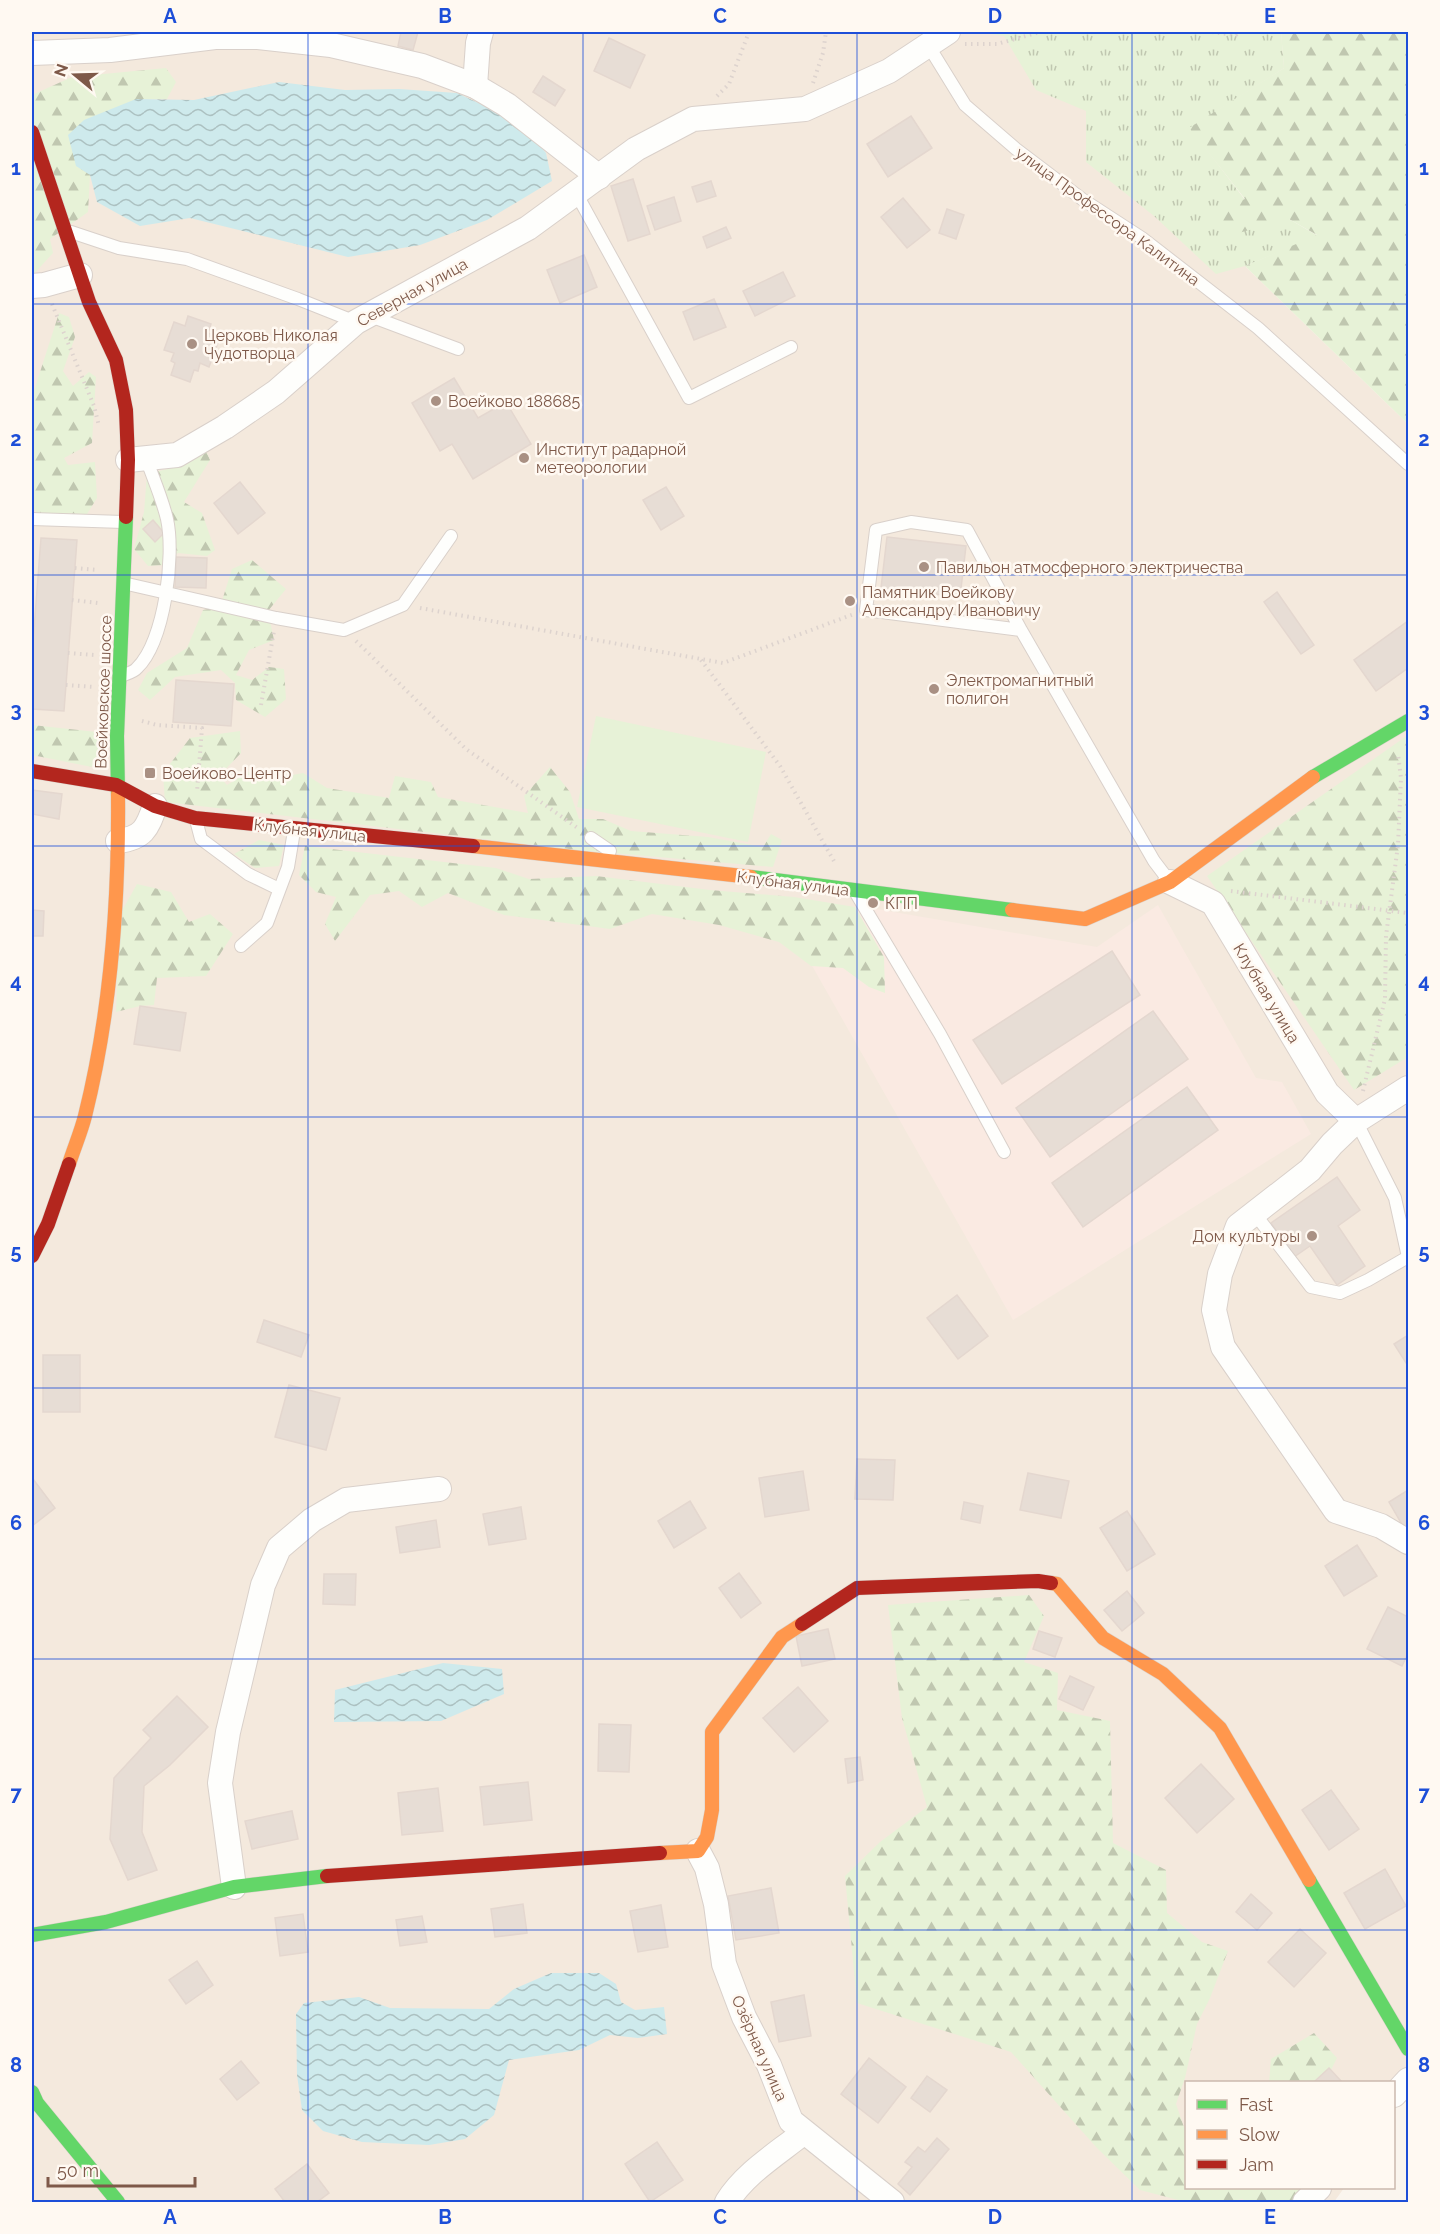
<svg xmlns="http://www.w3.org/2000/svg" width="1440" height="2234" font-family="Raleway,sans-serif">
<defs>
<pattern id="grass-tufts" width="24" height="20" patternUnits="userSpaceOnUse" patternTransform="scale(1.5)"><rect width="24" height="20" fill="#e7f2d7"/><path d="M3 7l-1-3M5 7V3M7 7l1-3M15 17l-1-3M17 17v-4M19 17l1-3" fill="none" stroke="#c0c7b0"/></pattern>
<pattern id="forest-firs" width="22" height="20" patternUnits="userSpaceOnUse" patternTransform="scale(1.5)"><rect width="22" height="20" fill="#e7f2d7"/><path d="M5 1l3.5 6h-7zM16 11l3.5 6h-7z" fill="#c0c7b0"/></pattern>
<pattern id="water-waves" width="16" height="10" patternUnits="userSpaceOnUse" patternTransform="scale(1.5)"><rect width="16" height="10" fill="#ceeaec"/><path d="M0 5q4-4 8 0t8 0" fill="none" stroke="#acc1c1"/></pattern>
</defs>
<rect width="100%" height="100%" fill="#faf5ee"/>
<polygon fill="#f4e9dd" points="32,32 1281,32 1284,68 1190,128 1245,200 1246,267 1408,424 1408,2091 1403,2096 1394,2110 1394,2082 1186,2082 1186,2188 1344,2188 1334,2202 32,2202"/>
<polygon fill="#faeae2" points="1158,905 1256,1078 1282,1082 1311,1134 1013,1320 781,911 865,907 1097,947"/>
<polygon fill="url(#grass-tufts)" points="978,32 1281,32 1284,68 1190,128 1245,200 1289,219 1318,236 1245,266 1216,274 1154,216 1086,162 1086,111 1036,90 1004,36"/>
<g fill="url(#forest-firs)">
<polygon points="1281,32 1408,32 1408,424 1245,266 1317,235 1289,219 1224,237 1209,213 1245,199 1189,128 1284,68"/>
<polygon points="166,68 176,82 167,99 136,99 90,175 88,212 50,239 53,253 32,276 32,95 72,77"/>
<polygon points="59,313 69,317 75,337 63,371 73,386 89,372 96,377 92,443 64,458 68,465 95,462 97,498 87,514 37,513 32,506 32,397"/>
<polygon points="206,451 210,460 184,502 202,513 215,550 207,556 178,553 164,565 148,566 134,549 144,512 147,474 180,466"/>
<polygon points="252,560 286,589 268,611 274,640 249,650 236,675 252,680 269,667 284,669 286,699 265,717 236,700 235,683 221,670 175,677 150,700 138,690 147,673 187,648 203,610 220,607 232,569"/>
<polygon points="32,725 97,732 99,752 92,767 32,755"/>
<polygon points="240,731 241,753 219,776 227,785 248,772 277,778 303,773 327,788 389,798 395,776 431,782 438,797 528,813 524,796 550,767 570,792 579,819 603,819 631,831 708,837 763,847 771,834 782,840 773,867 578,850 165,802 163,773 190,738"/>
<polygon points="1408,735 1408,1057 1354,1090 1207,876"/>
<polygon points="259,840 284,845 279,866 255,868 234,854"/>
<polygon points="305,846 496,868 529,879 596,876 710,890 794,897 855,907 884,957 885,993 869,987 843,968 811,966 779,942 719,925 652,914 610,929 504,915 448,893 422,907 399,891 370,895 335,941 325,924 336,897 316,892 299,875"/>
<polygon points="137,884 171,892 189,922 210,914 233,934 206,976 157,978 154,1005 140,1006 116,1012 119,916"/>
<polygon points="1029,1595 1044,1616 1024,1662 1058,1673 1057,1710 1110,1721 1113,1843 1166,1870 1167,1913 1202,1942 1228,1951 1210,1998 1197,2024 1185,2078 1176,2104 1186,2133 1186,2188 1311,2188 1300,2202 1247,2202 1242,2199 1228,2202 1186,2202 1140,2190 1097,2148 1011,2052 857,2003 845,1876 880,1842 927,1807 902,1718 888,1605"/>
<polygon points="1314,2033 1337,2058 1325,2082 1269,2082 1271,2059"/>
</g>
<polygon fill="#e7f2d7" points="596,716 766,752 748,842 577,807"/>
<g fill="url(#water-waves)">
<polygon points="279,82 345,90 399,89 457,93 521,123 546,153 552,181 487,220 420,245 348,257 190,218 140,226 97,202 90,175 76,166 68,135 84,120 136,99 194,100"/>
<polygon points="443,1663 502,1669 504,1694 441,1721 334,1722 335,1690"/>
<polygon points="551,1973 599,1973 616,1984 621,2002 635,2010 664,2007 667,2034 638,2038 610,2035 579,2050 509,2060 494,2115 465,2139 429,2145 362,2142 323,2131 302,2110 297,2075 296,2014 304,2003 359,1997 390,2008 489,2009 514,1989"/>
</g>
<g fill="#e7ddd5" stroke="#e4d7cf" stroke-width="1.5">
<polygon points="401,32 418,32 413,50 398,46"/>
<polygon points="609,38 645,55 630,88 594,71"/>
<polygon points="543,76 565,90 555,106 533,92"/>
<polygon points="911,116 932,148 888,177 867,144"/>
<polygon points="633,179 650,234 628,241 611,186"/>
<polygon points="711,181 716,196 697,202 692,187"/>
<polygon points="674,197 681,221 655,230 647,206"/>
<polygon points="903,198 930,230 907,248 881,217"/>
<polygon points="947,209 964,215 956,239 939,233"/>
<polygon points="726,227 731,238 707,248 703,237"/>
<polygon points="584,255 597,287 560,303 547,270"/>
<polygon points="783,272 795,296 755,316 743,291"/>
<polygon points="714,299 726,327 694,340 683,312"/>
<polygon points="188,316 211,324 208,333 220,337 209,367 200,363 198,371 194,370 190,382 171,375 175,363 171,361 174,353 164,350 174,322 185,326"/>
<polygon points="454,378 478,418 506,402 531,444 473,479 452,444 440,451 412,403"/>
<polygon points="240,482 265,513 238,534 214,503"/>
<polygon points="666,487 684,516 661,530 643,500"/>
<polygon points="153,520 164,533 155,542 143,529"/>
<polygon points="887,537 966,546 960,597 881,588"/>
<polygon points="41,538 77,540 64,711 32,709 32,656"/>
<polygon points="176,557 207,558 206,588 175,587"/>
<polygon points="1277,592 1314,645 1301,654 1264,602"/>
<polygon points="1408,621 1408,668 1376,691 1354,660"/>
<polygon points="176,680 234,684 231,726 173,722"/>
<polygon points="32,790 62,794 59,819 32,814"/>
<polygon points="32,910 44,911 43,936 32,936"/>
<polygon points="1112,951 1140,995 1002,1084 973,1040"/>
<polygon points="140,1006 186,1013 180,1051 134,1044"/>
<polygon points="1153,1011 1188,1059 1050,1157 1016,1108"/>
<polygon points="1187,1087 1218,1130 1083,1227 1052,1183"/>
<polygon points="1337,1177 1360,1210 1338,1226 1365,1266 1337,1285 1310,1246 1294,1257 1271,1223"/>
<polygon points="957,1295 988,1336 958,1359 927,1318"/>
<polygon points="264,1320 309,1335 301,1357 257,1342"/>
<polygon points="1408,1335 1408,1366 1394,1344"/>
<rect x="43" y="1355" width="37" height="57"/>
<polygon points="289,1385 340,1398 326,1450 275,1437"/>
<polygon points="857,1459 895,1460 893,1500 855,1499"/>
<polygon points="803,1471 809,1510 765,1517 759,1478"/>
<polygon points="1028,1473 1069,1481 1061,1518 1020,1510"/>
<polygon points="33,1479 55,1508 32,1526 32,1480"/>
<polygon points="1408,1490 1408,1535 1389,1502"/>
<polygon points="690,1501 706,1528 674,1548 658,1521"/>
<polygon points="964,1502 983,1506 980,1523 961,1519"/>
<polygon points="521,1507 526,1539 489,1545 483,1514"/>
<polygon points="1127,1511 1155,1554 1127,1571 1100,1528"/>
<polygon points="436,1520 440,1547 400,1553 396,1527"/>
<polygon points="1357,1545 1377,1576 1344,1596 1325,1566"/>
<polygon points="739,1573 761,1603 741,1618 719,1588"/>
<polygon points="324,1574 356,1574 355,1605 323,1604"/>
<polygon points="1127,1591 1144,1613 1122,1631 1104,1610"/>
<polygon points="1388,1607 1408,1617 1408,1653 1402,1666 1367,1649"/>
<polygon points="828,1629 835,1659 802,1666 796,1636"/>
<polygon points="1039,1631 1062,1638 1055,1657 1033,1649"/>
<polygon points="1070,1676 1094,1687 1083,1710 1059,1699"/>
<polygon points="798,1687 828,1721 794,1752 763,1718"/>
<polygon points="177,1696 208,1727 170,1765 144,1786 142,1832 157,1870 128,1880 110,1839 114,1778 151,1738 143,1730"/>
<polygon points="599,1724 631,1725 629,1772 598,1771"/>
<polygon points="860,1757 863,1780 848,1783 845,1759"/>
<polygon points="1201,1764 1234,1799 1197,1833 1165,1798"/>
<polygon points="528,1782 532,1820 484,1825 480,1787"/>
<polygon points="438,1788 443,1831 402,1835 398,1793"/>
<polygon points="1331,1790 1359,1829 1329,1850 1302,1810"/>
<polygon points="292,1811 298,1839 252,1849 245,1821"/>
<polygon points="1385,1869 1406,1906 1365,1929 1344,1893"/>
<polygon points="771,1888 779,1933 736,1940 728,1896"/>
<polygon points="1251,1894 1272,1913 1257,1930 1236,1912"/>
<polygon points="523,1904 527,1933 495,1937 491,1909"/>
<polygon points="661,1905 668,1947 638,1952 630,1911"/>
<polygon points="303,1914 308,1952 280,1956 275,1918"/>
<polygon points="422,1916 427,1942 400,1946 396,1920"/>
<polygon points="1300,1929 1326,1953 1294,1987 1268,1962"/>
<polygon points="197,1961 213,1985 186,2004 169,1980"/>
<polygon points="804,1995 811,2036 779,2042 771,2002"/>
<polygon points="869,2058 906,2087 878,2123 841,2094"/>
<polygon points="241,2061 259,2083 237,2100 220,2079"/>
<polygon points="1329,2068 1342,2082 1314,2082"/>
<polygon points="927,2076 947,2090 930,2112 911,2098"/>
<polygon points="937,2138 949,2149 910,2195 898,2184 912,2167 905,2162 918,2147 925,2152"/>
<polygon points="657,2142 683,2180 650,2202 625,2164"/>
<polygon points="307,2164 329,2193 317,2202 285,2202 275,2189"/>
</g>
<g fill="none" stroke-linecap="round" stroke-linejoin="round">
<g stroke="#d9d0ca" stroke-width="14">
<g id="lane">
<polyline points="928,45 965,105 1016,149 1082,199 1142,238 1258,328 1408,464"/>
<polyline points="576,193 689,398 791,347"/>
<polyline points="71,232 119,248 187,259 298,299 356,322"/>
<polyline points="370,316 458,349"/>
<polyline points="32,519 123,522"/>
<polyline points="123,583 276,618 344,630 403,605 451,536"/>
<polyline points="1021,630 967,530 911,522 876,530 866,610 1021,630 1154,861 1170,882"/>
<path d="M121,676C126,674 134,672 137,668C165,641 175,555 167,519C162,498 153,478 146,458"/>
<polyline points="196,820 201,839 248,874 279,889"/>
<polyline points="591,838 610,851"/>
<polyline points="857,895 940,1034 1004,1152"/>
<polyline points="241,946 267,923 288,867 294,831"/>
<polyline points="1255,1214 1311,1287 1340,1293 1368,1280 1408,1257 1395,1198 1356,1121"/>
</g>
</g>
<g stroke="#d9d0ca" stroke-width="26">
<g id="street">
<polyline points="32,53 110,50 215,37 258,37 331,45 422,66 475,86 507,105 599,177"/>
<polyline points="475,86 478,43 481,32"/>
<polyline points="32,286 44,285 80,275"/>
<polyline points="128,460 177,455 225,427 276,392 356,322 528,228 636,149 693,119 805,109 889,71 948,32"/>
<path d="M118,841C143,838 147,829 155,806"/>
<polyline points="1170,882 1213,903 1327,1093 1356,1121"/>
<polyline points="1408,1088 1356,1121 1332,1144 1310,1170 1238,1226 1220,1274 1214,1310 1223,1347 1336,1511 1381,1526 1408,1542"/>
<polyline points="698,1851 707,1868 716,1904 724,1964 744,2017 769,2065 791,2121 892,2202"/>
<polyline points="234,1887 220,1783 228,1732 263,1585 279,1548 312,1520 346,1500 439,1489"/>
<polyline points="1394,2095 1408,2080"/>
<path d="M727,2202C745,2173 777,2154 803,2133"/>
<polyline points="1305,2202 1319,2188"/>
</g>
</g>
<g stroke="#dbd2cb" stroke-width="15">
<g id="fast">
<polyline points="1313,777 1408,721"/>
<polyline points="118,794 117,736 126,517"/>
<polyline points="751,877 1012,910"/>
<polyline points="1309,1880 1408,2049"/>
<polyline points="32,1935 106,1922 234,1887 327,1876"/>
<polyline points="32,2092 37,2103 118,2202"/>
</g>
</g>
<g stroke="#dbd2cb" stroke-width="15">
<g id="slow">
<polyline points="473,846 751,877"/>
<polyline points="1012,910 1085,919 1170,882 1313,777"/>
<path d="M69,1164C74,1148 81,1132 85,1116C111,1012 119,901 118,794"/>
<polyline points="1051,1583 1057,1584 1103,1638 1163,1674 1220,1728 1309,1880"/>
<polyline points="660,1853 698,1851 707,1837 712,1810 712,1732 782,1637 802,1624"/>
</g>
</g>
<g stroke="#dbd2cb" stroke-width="15">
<g id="jam">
<polyline points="32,132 89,302 116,360 126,410 128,460 126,517"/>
<polyline points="32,771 116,785 155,806 195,818 473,846"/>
<polyline points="32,1256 48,1224 69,1164"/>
<polyline points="802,1624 857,1588 1038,1581 1051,1583"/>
<polyline points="327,1876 660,1853"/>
</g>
</g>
<g stroke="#ddd3ce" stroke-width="4" stroke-dasharray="1.5 4.5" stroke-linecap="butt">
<polyline points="1212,32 1236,35 1238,32"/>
<polyline points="965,44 997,44 1040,32"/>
<polyline points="813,83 823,53 826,32"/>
<polyline points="717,96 729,84 749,32"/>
<polyline points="52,304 94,406 99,426"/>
<polyline points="75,568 98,570"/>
<polyline points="72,600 98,603"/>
<polyline points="420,608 723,663 854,614"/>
<polyline points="356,641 466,749 579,829"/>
<polyline points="68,653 94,655"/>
<polyline points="701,660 780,766 835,863"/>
<polyline points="66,685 95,687"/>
<polyline points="261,705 274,631"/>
<polyline points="142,721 157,725 202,728 197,792"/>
<polyline points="1231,891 1408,913"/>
<polyline points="1363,1091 1385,999 1386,936 1398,845 1401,778 1398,754"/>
</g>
<use href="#lane" stroke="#fefefc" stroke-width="12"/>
<use href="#street" stroke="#fefefc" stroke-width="24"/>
<use href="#fast" stroke="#63d668" stroke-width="14"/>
<use href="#slow" stroke="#ff974d" stroke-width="14"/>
<use href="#jam" stroke="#b3261e" stroke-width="14"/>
</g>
<path fill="none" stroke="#1d4ed8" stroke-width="1.5" stroke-opacity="0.55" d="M308,32V2202M583,32V2202M857,32V2202M1132,32V2202M32,304H1408M32,575H1408M32,846H1408M32,1117H1408M32,1388H1408M32,1659H1408M32,1930H1408"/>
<g fill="#a99083" stroke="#fff9f2" stroke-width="2">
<circle cx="192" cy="344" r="6"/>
<circle cx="436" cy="401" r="6"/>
<circle cx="524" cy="458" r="6"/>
<circle cx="924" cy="567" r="6"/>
<circle cx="850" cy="601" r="6"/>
<circle cx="934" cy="689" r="6"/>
<rect x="144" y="767" width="12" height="12" rx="3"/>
<circle cx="873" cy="903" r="6"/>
<circle cx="1312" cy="1236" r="6"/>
</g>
<g text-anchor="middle" stroke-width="5" stroke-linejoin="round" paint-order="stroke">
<g font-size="16" fill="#7e5949" stroke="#fff9f2">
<text transform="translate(1108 216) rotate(36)" y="6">улица Профессора Калитина</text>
<text transform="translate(412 292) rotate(-29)" y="6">Северная улица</text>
<text transform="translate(103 692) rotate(-88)" y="6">Воейковское шоссе</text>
<text transform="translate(310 830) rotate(6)" y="6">Клубная улица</text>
<text transform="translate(793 883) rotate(7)" y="6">Клубная улица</text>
<text transform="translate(1267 993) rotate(59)" y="6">Клубная улица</text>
<text transform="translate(760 2048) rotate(66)" y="6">Озёрная улица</text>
</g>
<g font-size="16" fill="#7e5949" stroke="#fff9f2" text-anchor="start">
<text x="204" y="341">Церковь Николая<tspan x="204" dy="18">Чудотворца</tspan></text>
<text x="448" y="407">Воейково 188685</text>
<text x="536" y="455">Институт радарной<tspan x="536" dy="18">метеорологии</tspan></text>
<text x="936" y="573">Павильон атмосферного электричества</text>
<text x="862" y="598">Памятник Воейкову<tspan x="862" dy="18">Александру Ивановичу</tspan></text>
<text x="946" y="686">Электромагнитный<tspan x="946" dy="18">полигон</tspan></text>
<text x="162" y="779">Воейково-Центр</text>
<text x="885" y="909">КПП</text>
<text x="1300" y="1242" text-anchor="end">Дом культуры</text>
</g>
</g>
<rect width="1440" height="2234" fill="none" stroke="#fff9f2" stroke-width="66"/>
<rect x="1185" y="2081" width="210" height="108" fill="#fff9f2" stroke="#cbb9ae" stroke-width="1.5"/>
<rect x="1197" y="2100" width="30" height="9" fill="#63d668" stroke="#cbb9ae" stroke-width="1.5"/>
<text x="1239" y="2111" font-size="18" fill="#7e5949">Fast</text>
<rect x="1197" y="2130" width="30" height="9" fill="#ff974d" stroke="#cbb9ae" stroke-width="1.5"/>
<text x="1239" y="2141" font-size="18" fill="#7e5949">Slow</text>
<rect x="1197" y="2160" width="30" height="9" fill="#b3261e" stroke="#cbb9ae" stroke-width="1.5"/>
<text x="1239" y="2171" font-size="18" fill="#7e5949">Jam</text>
<g transform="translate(75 75) rotate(289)" stroke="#fff9f2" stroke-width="4.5" paint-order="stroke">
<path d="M0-4.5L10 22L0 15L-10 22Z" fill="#7e5949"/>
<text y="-9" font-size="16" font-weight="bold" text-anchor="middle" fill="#7e5949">N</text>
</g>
<path d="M48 2177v9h147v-9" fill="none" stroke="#7e5949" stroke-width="3"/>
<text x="57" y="2177" font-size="18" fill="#7e5949" stroke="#fff9f2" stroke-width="4.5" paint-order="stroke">50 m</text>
<rect x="33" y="33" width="1374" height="2168" fill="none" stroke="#1d4ed8" stroke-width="2"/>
<g font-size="20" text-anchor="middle" font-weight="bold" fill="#1d4ed8">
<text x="170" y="23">A</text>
<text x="445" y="23">B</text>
<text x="720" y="23">C</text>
<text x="995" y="23">D</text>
<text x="1270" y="23">E</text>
<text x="16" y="175">1</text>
<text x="1424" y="175">1</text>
<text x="16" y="446">2</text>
<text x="1424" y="446">2</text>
<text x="16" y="717">3</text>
<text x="1424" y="717">3</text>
<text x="16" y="988">4</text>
<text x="1424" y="988">4</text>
<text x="16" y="1259">5</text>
<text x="1424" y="1259">5</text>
<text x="16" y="1530">6</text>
<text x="1424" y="1530">6</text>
<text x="16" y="1801">7</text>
<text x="1424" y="1801">7</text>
<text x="16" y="2072">8</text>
<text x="1424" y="2072">8</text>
<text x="170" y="2224">A</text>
<text x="445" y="2224">B</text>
<text x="720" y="2224">C</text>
<text x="995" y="2224">D</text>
<text x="1270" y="2224">E</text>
</g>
</svg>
